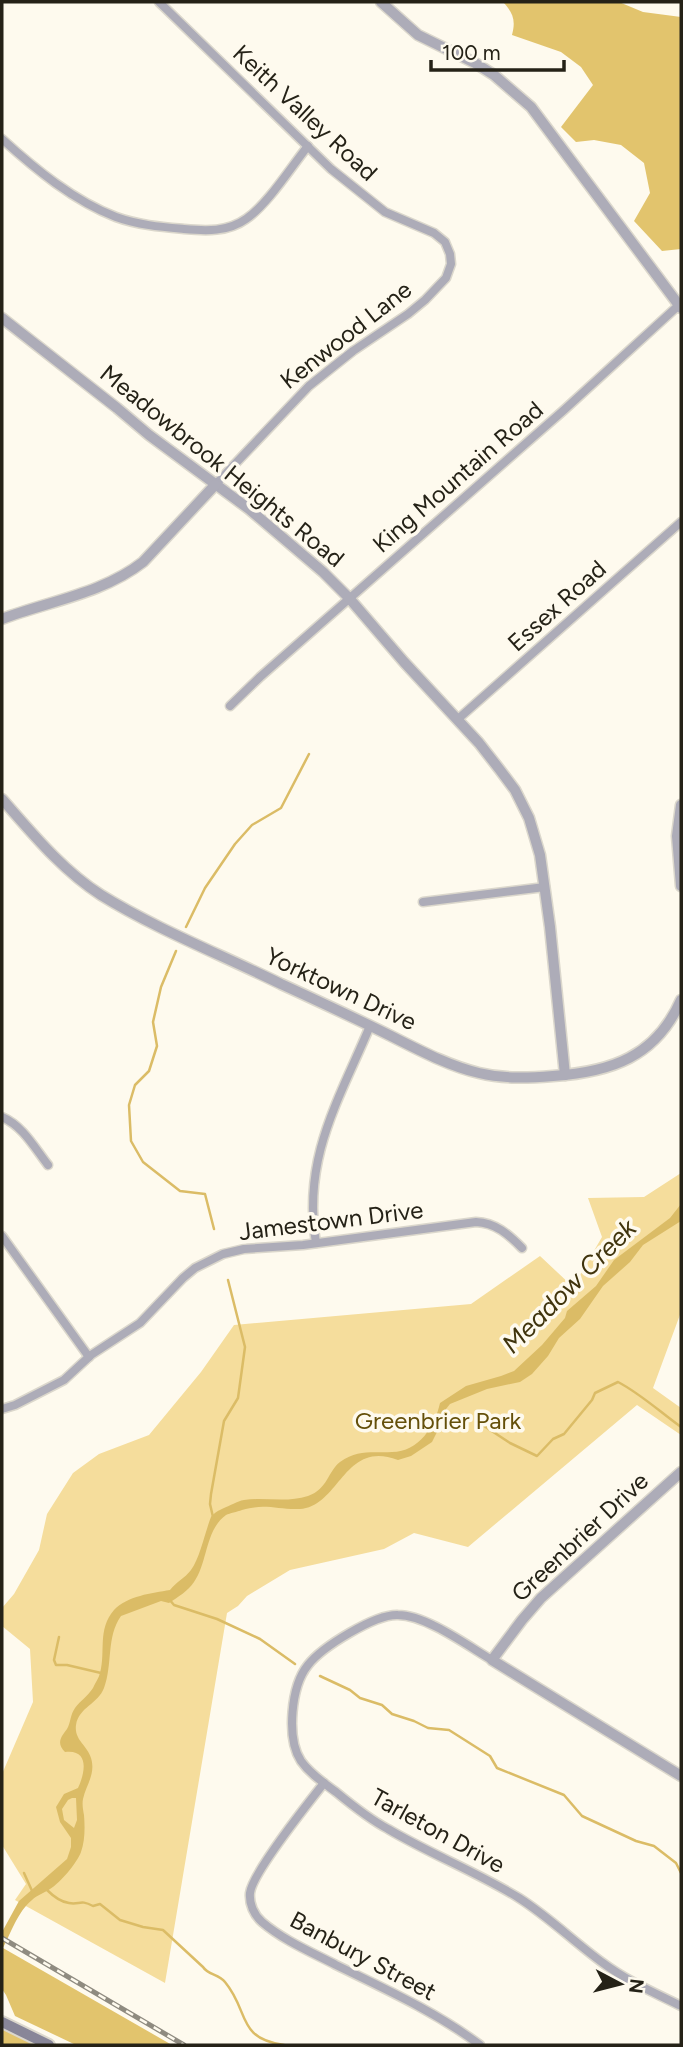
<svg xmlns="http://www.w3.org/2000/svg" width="683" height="2047" font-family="Figtree,sans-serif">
<rect width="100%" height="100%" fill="#fefaee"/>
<polygon fill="#f5dd9c" points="681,1173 681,1312 653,1388 681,1408 681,1435 637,1405 468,1547 414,1533 384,1549 290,1570 247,1596 238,1606 227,1613 165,1983 15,1900 26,1884 2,1845 2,1774 33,1702 30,1649 2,1626 2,1608 14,1594 39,1550 47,1514 73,1473 99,1454 149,1435 201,1372 234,1325 471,1304 540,1256 573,1287 602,1237 588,1198 644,1197"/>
<g fill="#e2c46d">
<path d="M503,2H619L643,12L681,17V249L662,251L634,221L650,193L644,163L621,145L594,140L576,142L561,127L593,85L581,67L561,52L512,35C516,20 513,13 503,2Z"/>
<polygon points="3,1948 172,2045 76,2045 15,2016 6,1995 2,1989"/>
<polygon points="2,2029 35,2045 2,2045"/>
</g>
<path fill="#dbbc66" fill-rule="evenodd" d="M681,1204V1221L643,1245L630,1262L603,1286L580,1319L559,1338L548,1356L532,1374L520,1382L487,1389L450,1404L446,1409L443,1420L432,1442L411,1456L398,1460C344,1439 340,1506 300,1509C278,1510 265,1503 242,1510C237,1512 230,1513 226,1515C205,1530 208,1562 194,1582C188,1591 178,1597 169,1603L161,1601L121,1616C106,1637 113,1664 104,1688C98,1704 79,1707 76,1725C74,1740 87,1745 91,1758C96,1774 86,1785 83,1799C82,1804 83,1810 84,1815C85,1827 85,1841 81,1852C77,1863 60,1883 50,1889C44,1893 37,1895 32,1900C18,1911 10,1935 2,1950V1932L19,1901L67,1859L71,1847V1838L60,1822L56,1807L64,1794L78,1788C85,1773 90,1749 65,1752C56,1743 61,1737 67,1729C71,1722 70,1715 75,1708C80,1701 88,1696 93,1688C95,1683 99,1678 100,1673C106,1651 97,1630 114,1610C127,1596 152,1593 170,1590C176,1582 185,1578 191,1570C200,1558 205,1532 211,1517C215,1512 218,1511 224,1508C230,1506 237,1501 244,1500C265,1497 287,1503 308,1496C328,1489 328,1471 340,1462C358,1449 372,1453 392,1452C419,1452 435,1426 440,1403L466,1386L501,1376L514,1371L542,1345L565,1318L567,1311L596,1286L614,1260L670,1218ZM72,1798H76L77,1820L74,1828L64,1820L62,1809L68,1800Z"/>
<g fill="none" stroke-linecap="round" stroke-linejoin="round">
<g stroke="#dbbc66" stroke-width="2.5">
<polyline points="186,927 205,888 235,844 252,825 281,808 309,754"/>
<polyline points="176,951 161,987 153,1022 157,1046 149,1071 135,1085 129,1105 131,1141 143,1162 180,1191 205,1194 214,1229"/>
<path d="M443,1419C452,1417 463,1413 471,1418"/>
<path d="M478,1422L510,1443L537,1456L553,1439L564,1434L592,1400L595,1393L618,1382C641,1394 660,1412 681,1427"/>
<polyline points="213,1517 210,1504 211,1494 224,1421 238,1398 245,1347 228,1280"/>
<polyline points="169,1599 174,1605 217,1619 260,1639 295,1664"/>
<polyline points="59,1637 54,1660 56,1665 67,1665 101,1673"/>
<polyline points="320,1676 350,1690 360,1698 382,1705 392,1714 414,1721 428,1728 449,1730 490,1756 497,1768 564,1795 582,1816 636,1841 654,1846 676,1863 681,1873"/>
<polyline points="24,1873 33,1893"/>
<path d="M47,1890C53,1896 61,1902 69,1903C80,1905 80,1899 93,1906L100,1904L120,1920L143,1927L163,1930L203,1967C208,1975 219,1974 225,1982C250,2012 236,2038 284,2045"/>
</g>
<g stroke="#dbd7cc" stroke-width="11">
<g id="minor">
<polyline points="159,2 331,169 385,212 434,233 445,242 450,254 451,264 446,278 425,300 408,314 353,351 309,386 215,485"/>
<path d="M2,139C35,169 74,201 116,217C138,225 162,227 184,229C206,231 228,232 246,219C268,204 291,167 308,146"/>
<polyline points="230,706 260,677 564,410 679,305"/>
<polyline points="458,719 681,522"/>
<polyline points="423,902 545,887"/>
<path d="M2,1117C23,1126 34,1147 48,1165"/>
<polyline points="2,1236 89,1357"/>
<path d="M316,1243C302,1158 339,1100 370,1026"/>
<path d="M2,1409L15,1405L64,1380L91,1355L140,1323L183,1278L195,1268L223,1254L244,1249L303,1245L476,1222C496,1223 508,1234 522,1248"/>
<path d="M492,1660C468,1646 426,1615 398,1615C375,1614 322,1647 308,1665C291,1686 286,1738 301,1761C310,1774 324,1783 336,1792C353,1806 369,1819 388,1829C430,1854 477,1872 519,1898C549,1917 574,1942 603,1963C627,1981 655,1993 681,2006"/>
<path d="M324,1783C309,1802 252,1873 250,1893C249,1904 254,1915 262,1922C283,1940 311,1952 336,1965C385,1989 436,2012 480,2045"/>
</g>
</g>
<g stroke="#dbd7cc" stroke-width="13">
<g id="tertiary">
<polyline points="381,2 418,35 475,63 494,75 531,107 681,308"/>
<polyline points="2,318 117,408 149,435 249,509 323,572 349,598 404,662 479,743 500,770 515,790 529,818 540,855 550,927 565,1075"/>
<path d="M2,619C49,601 102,594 143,562L215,485"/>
<path d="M2,799C32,833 62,870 101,895C156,929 222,955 281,984C318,1001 355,1018 391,1036C419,1050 449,1066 479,1073C504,1079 528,1078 553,1076C611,1072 656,1057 681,1000"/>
<polyline points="681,805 677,836 681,886"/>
<polyline points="681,1472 541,1598 522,1620 492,1660 681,1776"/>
</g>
</g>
<g stroke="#dbd7cc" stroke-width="14">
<polyline id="secondary" points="2,2022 49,2045"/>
</g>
<use href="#minor" stroke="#adacb8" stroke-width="8"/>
<use href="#tertiary" stroke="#adacb8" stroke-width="10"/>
<use href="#secondary" stroke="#888698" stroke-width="10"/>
<g stroke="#8f8b80" stroke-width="5">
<polyline id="rail" points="2,1938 184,2045"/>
</g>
<use href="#rail" stroke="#fefaee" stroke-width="2.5" stroke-dasharray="8" stroke-linecap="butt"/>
</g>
<g text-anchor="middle" stroke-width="7" stroke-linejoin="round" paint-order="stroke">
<g font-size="24" fill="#252217" stroke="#fefaee">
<text transform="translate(305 113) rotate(43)" y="8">Keith Valley Road</text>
<text transform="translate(346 335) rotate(-38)" y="8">Kenwood Lane</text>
<text transform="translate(222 466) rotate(39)" y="8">Meadowbrook Heights Road</text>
<text transform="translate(458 477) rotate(-41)" y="8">King Mountain Road</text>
<text transform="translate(557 606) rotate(-42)" y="8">Essex Road</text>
<text transform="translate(341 989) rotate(25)" y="8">Yorktown Drive</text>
<text transform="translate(331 1221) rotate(-7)" y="8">Jamestown Drive</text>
<text transform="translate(580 1537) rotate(-43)" y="8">Greenbrier Drive</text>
<text transform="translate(438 1831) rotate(29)" y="8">Tarleton Drive</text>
<text transform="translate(363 1956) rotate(28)" y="8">Banbury Street</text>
</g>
<g font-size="24" fill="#644f09" stroke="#fefaee">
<text x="438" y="1429">Greenbrier Park</text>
</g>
<g font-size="26" font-style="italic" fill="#40340d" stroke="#fefaee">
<text transform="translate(569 1286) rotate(-45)" y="9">Meadow Creek</text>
</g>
</g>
<rect width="683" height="2047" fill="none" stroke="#252217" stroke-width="7"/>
<g transform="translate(620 1984) rotate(97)" stroke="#fefaee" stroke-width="5" paint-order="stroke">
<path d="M0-5L12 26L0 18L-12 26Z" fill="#252217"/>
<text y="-10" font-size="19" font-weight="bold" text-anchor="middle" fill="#252217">N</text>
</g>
<path d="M431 60v10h133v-10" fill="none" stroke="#252217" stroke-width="3.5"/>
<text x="442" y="60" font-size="21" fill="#252217" stroke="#fefaee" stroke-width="5" paint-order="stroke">100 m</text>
</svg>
